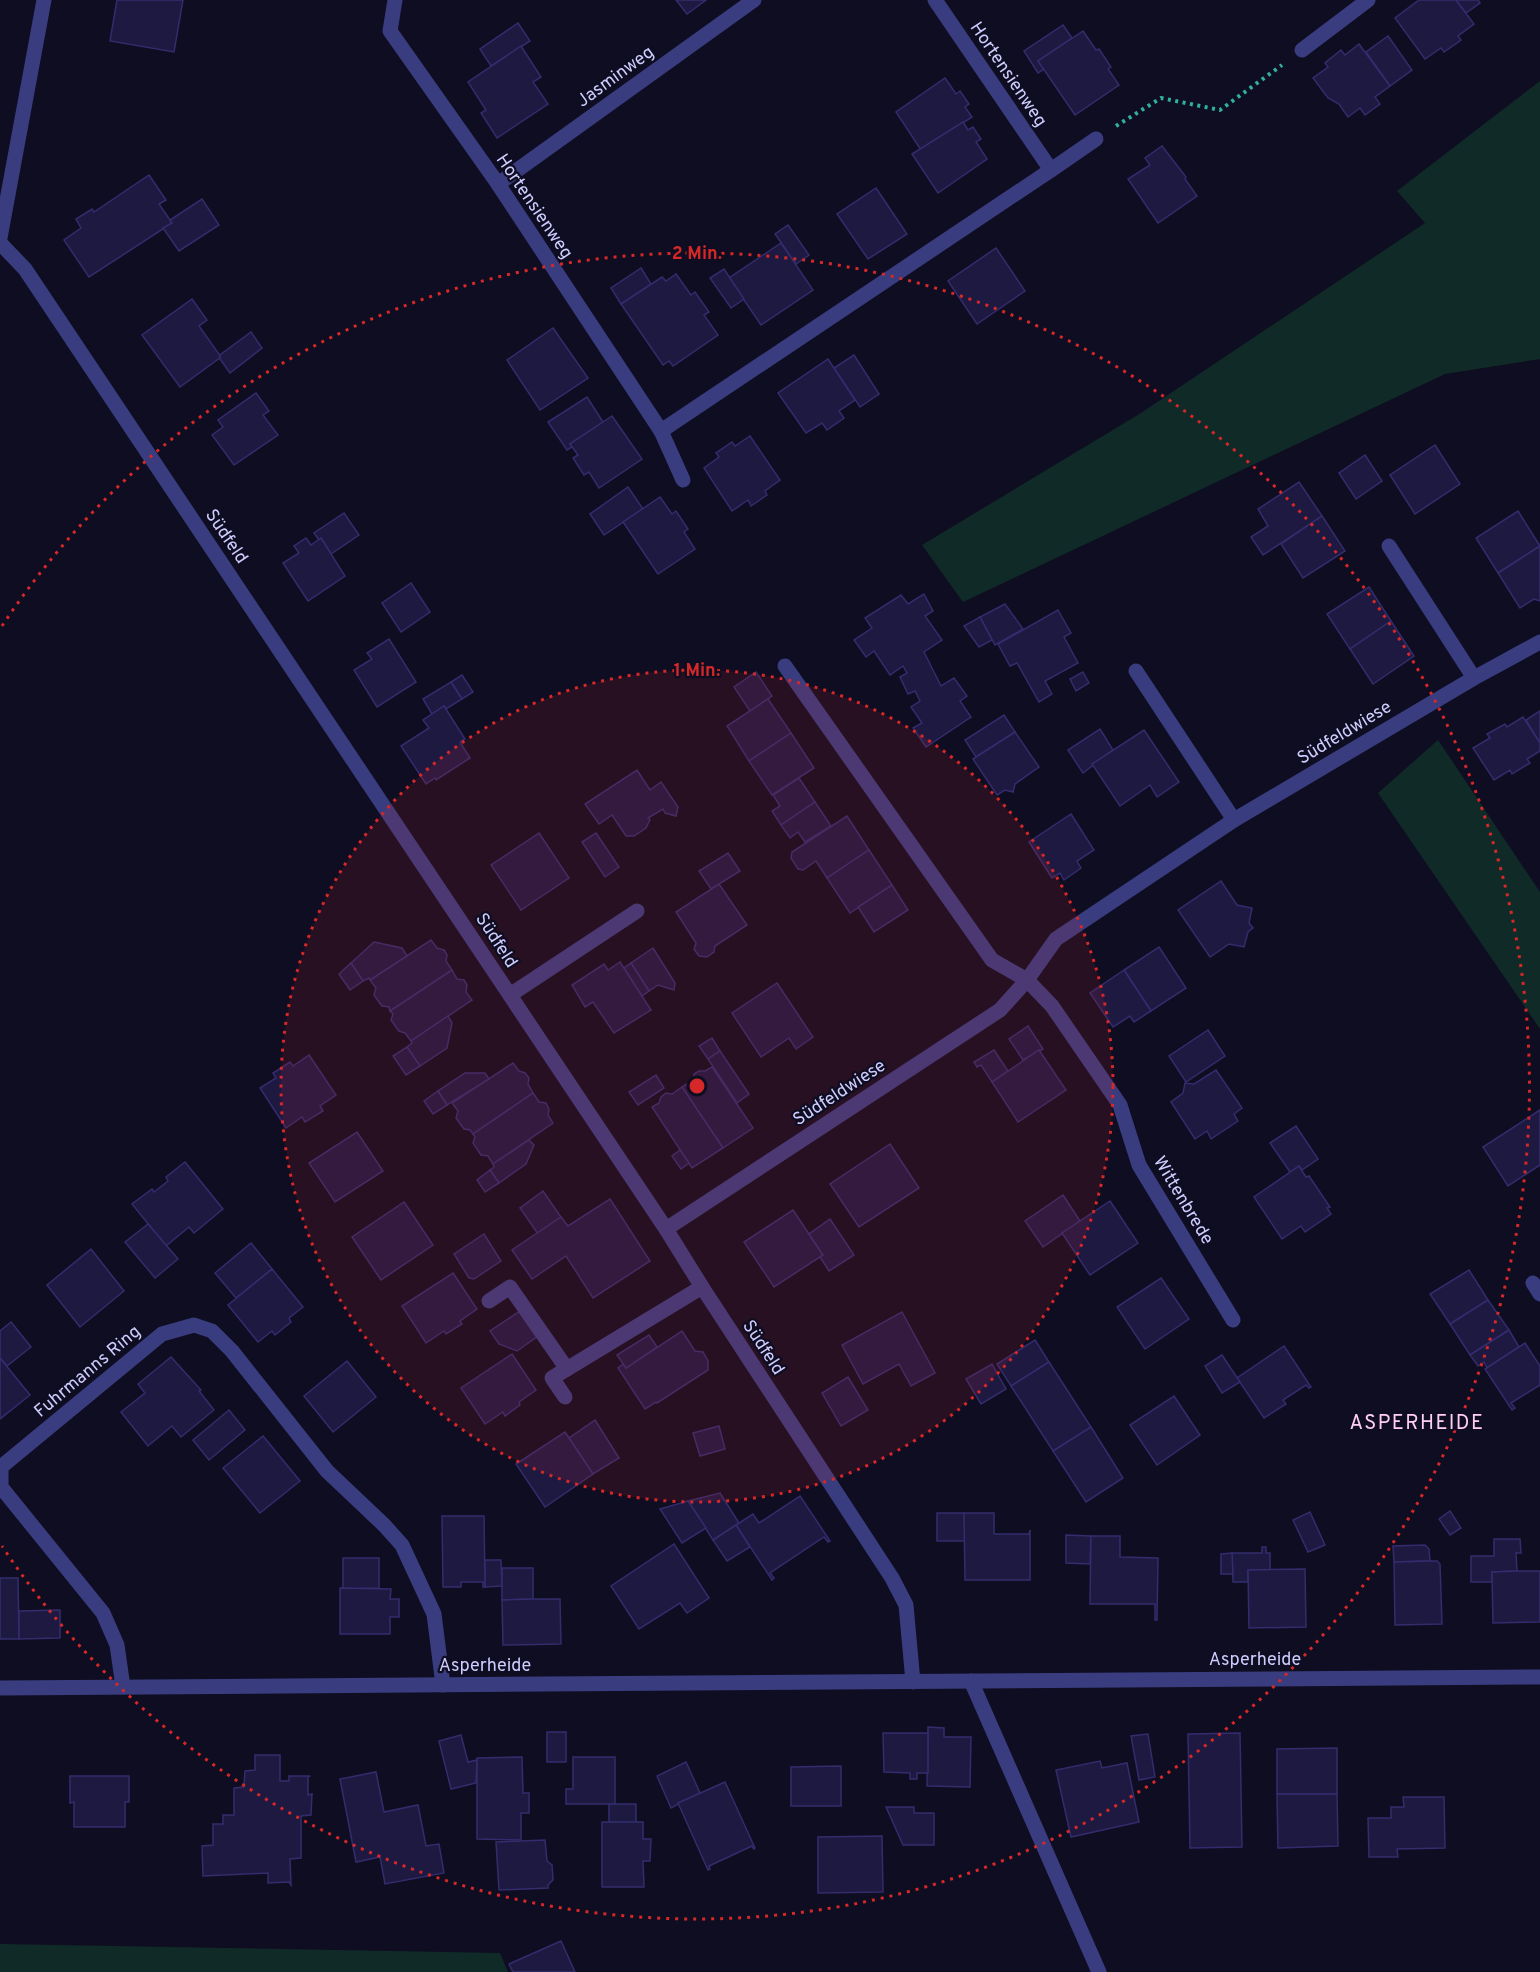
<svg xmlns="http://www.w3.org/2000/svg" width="1540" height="1972" font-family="Overpass,sans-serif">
<rect width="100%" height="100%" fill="#0f0d21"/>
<g fill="#102b27">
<polygon points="1540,81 1540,359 1445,374 963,602 922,545 1141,413 1425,223 1397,191"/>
<polygon points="1438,740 1540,892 1540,1029 1378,793"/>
<polygon points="0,1944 500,1953 508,1972 0,1972"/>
</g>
<g fill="#1e1941" stroke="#332c6d" stroke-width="1.5">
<polygon points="117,0 183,0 174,52 110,41"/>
<polygon points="676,0 706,0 687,14"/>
<polygon points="1419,0 1456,0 1474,24 1458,36 1461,40 1444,52 1441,48 1425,59 1395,18"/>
<polygon points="1456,0 1478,0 1480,3 1466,13"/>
<polygon points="518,23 530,41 491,66 480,49"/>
<polygon points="1063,25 1072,38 1038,61 1044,69 1038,73 1024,51"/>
<polygon points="1083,31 1096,50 1099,49 1111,67 1108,69 1119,85 1075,115 1038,61"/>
<polygon points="1388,36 1412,70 1390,86 1366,52"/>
<polygon points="1359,44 1390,86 1375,97 1380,104 1365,115 1360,108 1348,117 1339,104 1328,98 1313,78 1328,67 1325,63 1341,50 1345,55"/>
<polygon points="521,46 541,77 533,82 548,104 497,138 481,113 486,110 468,82"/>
<polygon points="945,78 956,94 960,91 969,104 965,107 972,117 921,150 896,112"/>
<polygon points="963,122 968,130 973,127 981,139 976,142 987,159 938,193 912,154"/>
<polygon points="1162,146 1186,177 1185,179 1197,196 1158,223 1128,179 1150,165 1145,158"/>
<polygon points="149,175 166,200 159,204 172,223 89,277 64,240 81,228 76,219 92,209 94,212"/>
<polygon points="876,188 907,234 868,259 837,214"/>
<polygon points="202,199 219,225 179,251 163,228 172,223 170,220"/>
<polygon points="788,225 809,255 796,264 775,234"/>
<polygon points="781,243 813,290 761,325 729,278"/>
<polygon points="996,248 1025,291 977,324 948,281"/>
<polygon points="641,268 651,284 621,304 611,288"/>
<polygon points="724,269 744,299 731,308 710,278"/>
<polygon points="676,274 691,295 695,292 709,312 704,315 718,335 673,366 669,361 663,365 621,304 662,277 666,281"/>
<polygon points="192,299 207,320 199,326 221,357 180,387 142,335"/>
<polygon points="553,328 588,378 540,410 507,360"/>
<polygon points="251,332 262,348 230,373 220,359 220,355"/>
<polygon points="854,355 879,394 860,407 834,368"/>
<polygon points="828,359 855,400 839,411 844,418 827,430 822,423 806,433 778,393"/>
<polygon points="256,393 269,411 263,415 278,435 234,465 212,435 223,427 218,420"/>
<polygon points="587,397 603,422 570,444 572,447 567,450 548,422"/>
<polygon points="612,416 642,459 599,488 589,472 584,475 573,458 578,455 570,444"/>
<polygon points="750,436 780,480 765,491 767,495 751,506 748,500 732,511 704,468 719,457 716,453 732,442 735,446"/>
<polygon points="1435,445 1460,484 1415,514 1390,475"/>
<polygon points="1365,455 1382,481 1356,499 1339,473"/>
<polygon points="1299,482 1322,516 1263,555 1251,537 1268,526 1258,509"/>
<polygon points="628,487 643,509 604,535 590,514"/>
<polygon points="660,497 672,514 676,511 688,529 684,532 695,549 658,574 623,522"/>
<polygon points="1518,511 1540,546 1498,573 1476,538"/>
<polygon points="344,513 359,535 331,554 321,538 319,540 314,533"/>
<polygon points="1322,516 1345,551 1303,578 1281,544"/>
<polygon points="306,538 311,545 321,538 345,576 308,601 283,563 299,553 294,546"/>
<polygon points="1540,546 1540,601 1534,599 1520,608 1498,573"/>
<polygon points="411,583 430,612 401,632 382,603"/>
<polygon points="1369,587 1391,621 1350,649 1327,614"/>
<polygon points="924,594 933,611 925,616 942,640 924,652 941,686 954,678 967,696 960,701 971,717 926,747 913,728 922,723 911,707 920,701 915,691 908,694 900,677 907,673 903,666 890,675 874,651 866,657 854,640 872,628 865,618 901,595 908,604"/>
<polygon points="1005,604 1023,629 995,645 980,617"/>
<polygon points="1058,610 1071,633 1064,637 1078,663 1045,681 1052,694 1039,702 1017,663 1010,666 998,644"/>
<polygon points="980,617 992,640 979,647 964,626"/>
<polygon points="1391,621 1414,656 1373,684 1350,649"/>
<polygon points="389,639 416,682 377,707 354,670 372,659 367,653"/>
<polygon points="756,672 772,696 750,711 734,687"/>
<polygon points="1083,672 1089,683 1076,691 1070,679"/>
<polygon points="462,675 473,692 462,699 451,682"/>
<polygon points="451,682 462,699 446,709 444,706 432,714 423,699"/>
<polygon points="768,699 791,733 749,761 727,726"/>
<polygon points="444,706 465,739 460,742 470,758 436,780 435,778 426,784 401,746 429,728 423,720"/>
<polygon points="1540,711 1540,743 1526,720"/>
<polygon points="1004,715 1015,732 976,757 965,740"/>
<polygon points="1523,717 1540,743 1540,751 1527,759 1530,763 1512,774 1510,770 1494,780 1473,748 1490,738 1487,734 1505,724 1507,727"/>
<polygon points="1100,729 1113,750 1083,773 1068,750"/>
<polygon points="1144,730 1179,782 1157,797 1150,785 1120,806 1092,764"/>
<polygon points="1015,732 1039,767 1015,784 1013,792 1005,790 997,795 973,759"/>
<polygon points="791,733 814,768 772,795 749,761"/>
<polygon points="637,770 650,790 661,782 678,807 676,816 665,813 663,809 648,818 650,820 646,828 634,836 626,836 612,815 599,824 585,804"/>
<polygon points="799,778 815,802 781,825 772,811 780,806 773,795"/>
<polygon points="815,802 831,826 805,842 798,832 790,838 781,825"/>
<polygon points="1071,814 1094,850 1077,861 1081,868 1064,880 1060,873 1052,878 1029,842"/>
<polygon points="847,816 869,850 827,878 816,861 803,870 798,869 791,858 792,852"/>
<polygon points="539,833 569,878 521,910 491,865"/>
<polygon points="596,833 619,867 605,877 582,842"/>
<polygon points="869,850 892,885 850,913 827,878"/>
<polygon points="728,853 740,871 711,889 699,871"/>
<polygon points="1221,881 1237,905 1252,908 1249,923 1253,928 1248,932 1244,947 1229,944 1210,957 1178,910"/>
<polygon points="719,884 747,925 715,946 714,952 707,957 699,956 694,949 696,943 676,912"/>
<polygon points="892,885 908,910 874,932 858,907"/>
<polygon points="431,940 437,948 444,950 447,955 446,961 452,970 390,1011 389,1007 382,1006 374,995 376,988 370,980"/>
<polygon points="374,942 402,948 407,956 370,980 369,978 363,981 351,963"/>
<polygon points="1159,947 1186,988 1151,1011 1124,970"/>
<polygon points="653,948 675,983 674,990 658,985 649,991 631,963"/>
<polygon points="620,962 651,1010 614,1033 593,1002 585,1007 572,985 604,964 608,970"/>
<polygon points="351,963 363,981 350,990 339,974"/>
<polygon points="631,963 649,991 642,996 624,968"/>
<polygon points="452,970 457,979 464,980 467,985 466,992 472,1000 411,1041 405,1033 399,1031 391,1020 393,1014 390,1011"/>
<polygon points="1124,970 1151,1011 1134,1022 1130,1016 1113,1027 1090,993"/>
<polygon points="777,983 813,1037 796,1049 789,1038 761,1057 732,1013"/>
<polygon points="448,1016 452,1023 447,1048 420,1066 407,1047 412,1043 411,1041"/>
<polygon points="1028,1026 1043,1049 1023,1060 1009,1039"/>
<polygon points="1208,1030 1225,1056 1186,1082 1169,1056"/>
<polygon points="712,1038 720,1051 708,1059 699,1046"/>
<polygon points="407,1047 420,1066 406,1075 393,1056"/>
<polygon points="994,1050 1008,1071 992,1082 981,1065 977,1067 974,1062"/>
<polygon points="1039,1050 1066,1090 1018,1122 992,1082"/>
<polygon points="720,1051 749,1094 737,1103 708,1059"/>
<polygon points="309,1055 336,1095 320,1106 323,1111 305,1122 302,1117 286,1128 260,1088 276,1078 273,1073 290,1062 293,1066"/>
<polygon points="513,1063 519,1071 525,1073 529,1078 528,1084 533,1093 473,1134 470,1130 464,1129 456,1118 458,1111 452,1103"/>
<polygon points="712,1067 753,1128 723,1148 682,1087 693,1080 694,1074 699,1071 705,1071"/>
<polygon points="1216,1070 1242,1108 1234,1114 1238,1121 1211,1139 1207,1131 1195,1139 1171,1102 1183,1093 1185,1083 1194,1084"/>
<polygon points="465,1073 485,1073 489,1079 447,1105 438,1091"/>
<polygon points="656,1075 664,1088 638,1105 629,1092"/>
<polygon points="682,1087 723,1148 692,1168 652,1107 659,1103 661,1097 666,1093 672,1094"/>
<polygon points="438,1091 447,1105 433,1114 424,1101"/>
<polygon points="533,1093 539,1102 546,1103 549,1109 548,1115 553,1123 493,1164 488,1156 481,1155 473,1143 475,1137 473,1134"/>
<polygon points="1540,1110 1540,1165 1508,1186 1483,1147"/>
<polygon points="1296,1126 1318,1159 1302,1170 1299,1166 1290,1172 1270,1143"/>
<polygon points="357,1132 383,1171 335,1202 309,1163"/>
<polygon points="529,1140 534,1145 526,1164 499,1183 490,1170 494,1167 493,1164"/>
<polygon points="890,1144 919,1188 859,1227 830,1184"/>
<polygon points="680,1150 689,1163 681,1169 672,1156"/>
<polygon points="185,1162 223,1209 194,1233 189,1227 166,1246 132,1204 152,1189 154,1192 168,1181 166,1177"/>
<polygon points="1299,1166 1306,1177 1309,1176 1330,1207 1327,1208 1331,1214 1305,1232 1301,1226 1282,1239 1254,1197"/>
<polygon points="490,1170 499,1183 485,1192 477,1180"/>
<polygon points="543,1191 561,1217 538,1234 520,1208"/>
<polygon points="1063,1195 1080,1221 1043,1247 1025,1221"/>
<polygon points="610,1199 650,1261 593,1298 566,1256 532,1279 512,1250 561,1217 568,1226"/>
<polygon points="1110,1201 1138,1243 1090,1275 1062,1233"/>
<polygon points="404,1202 433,1245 381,1280 352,1237"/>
<polygon points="793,1210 823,1255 774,1287 744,1242"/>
<polygon points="830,1219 854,1255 829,1271 820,1257 823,1255 809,1234"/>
<polygon points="148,1224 178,1259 155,1278 125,1242"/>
<polygon points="484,1234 501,1261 474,1279 469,1278 454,1254"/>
<polygon points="251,1243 272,1269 236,1298 215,1273"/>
<polygon points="91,1249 124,1291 80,1327 47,1285"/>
<polygon points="272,1269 303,1307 289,1318 291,1322 275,1335 272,1331 258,1342 228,1305"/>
<polygon points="1469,1270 1488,1300 1450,1324 1430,1294"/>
<polygon points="453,1273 477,1309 460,1321 462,1324 446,1334 444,1331 426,1343 402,1306"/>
<polygon points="1161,1278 1189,1319 1145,1349 1117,1307"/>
<polygon points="1488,1300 1509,1330 1470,1355 1450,1324"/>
<polygon points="520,1311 538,1336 517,1351 499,1344 490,1331"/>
<polygon points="902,1312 935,1373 911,1386 899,1364 863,1384 842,1345"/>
<polygon points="11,1322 31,1347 7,1366 0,1358 0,1331"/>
<polygon points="1509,1330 1519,1347 1487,1368 1484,1362 1478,1366 1470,1355"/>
<polygon points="682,1331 695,1351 703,1352 708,1361 708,1370 657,1403 656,1402 645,1409 618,1368 623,1364 626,1368"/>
<polygon points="649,1335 657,1347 626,1368 617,1355"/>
<polygon points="1035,1340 1049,1362 1011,1386 997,1364"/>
<polygon points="1525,1343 1540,1366 1540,1385 1511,1403 1515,1408 1512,1410 1485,1369"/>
<polygon points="1284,1346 1311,1387 1309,1388 1306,1385 1283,1400 1286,1404 1264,1418 1237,1378"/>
<polygon points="512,1354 536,1390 519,1402 520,1405 505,1416 503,1412 485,1424 461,1388"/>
<polygon points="1222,1355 1240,1382 1222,1393 1205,1366"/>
<polygon points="171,1357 201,1390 199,1391 214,1410 181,1437 172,1426 148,1446 121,1412 145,1393 138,1384"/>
<polygon points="0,1358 30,1395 0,1419"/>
<polygon points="347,1361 376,1397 333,1432 304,1396"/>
<polygon points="1049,1362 1091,1427 1053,1451 1011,1386"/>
<polygon points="992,1364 1006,1389 981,1404 966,1379"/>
<polygon points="848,1377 868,1410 841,1426 822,1393"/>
<polygon points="1174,1396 1200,1435 1157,1465 1130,1425"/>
<polygon points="229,1410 245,1430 209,1460 193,1440"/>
<polygon points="595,1420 619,1458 593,1474 569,1438"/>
<polygon points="719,1426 725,1449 700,1456 693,1433"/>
<polygon points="1091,1427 1123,1478 1086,1502 1053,1451"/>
<polygon points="565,1432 593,1474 545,1507 516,1464"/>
<polygon points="263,1436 300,1481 260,1513 223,1468"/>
<polygon points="720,1493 739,1523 713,1540 688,1501"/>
<polygon points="800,1496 830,1541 828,1542 824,1537 770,1573 774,1578 772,1580 736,1525 753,1514 759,1523"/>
<polygon points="688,1501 706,1528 682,1543 660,1509"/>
<polygon points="1450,1511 1461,1528 1450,1535 1439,1519"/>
<polygon points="1310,1512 1325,1545 1308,1552 1293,1520"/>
<polygon points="937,1513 964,1513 965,1541 937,1541"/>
<polygon points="964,1513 994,1513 994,1534 1029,1534 1030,1530 1030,1580 965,1580"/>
<polygon points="442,1516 484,1516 485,1587 483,1587 483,1582 461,1582 461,1587 443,1587"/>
<polygon points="736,1525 750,1547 727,1561 713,1540"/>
<polygon points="1066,1535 1091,1536 1090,1564 1066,1563"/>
<polygon points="1091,1536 1120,1536 1120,1557 1158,1558 1157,1620 1155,1620 1155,1604 1090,1604"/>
<polygon points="1494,1539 1520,1539 1521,1553 1516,1553 1517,1571 1492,1572 1492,1582 1471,1582 1471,1556 1494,1556"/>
<polygon points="674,1544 709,1598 687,1613 680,1603 639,1629 611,1586"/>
<polygon points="1425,1545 1429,1549 1430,1561 1394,1562 1393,1546"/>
<polygon points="1262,1547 1266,1547 1266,1553 1270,1553 1270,1570 1248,1570 1248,1582 1233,1582 1232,1553 1262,1553"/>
<polygon points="1232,1553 1233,1574 1221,1574 1221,1554"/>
<polygon points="343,1558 379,1558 379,1588 343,1589"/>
<polygon points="485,1560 501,1560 502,1586 485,1587"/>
<polygon points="1430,1561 1437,1561 1440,1564 1442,1624 1395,1625 1394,1562"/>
<polygon points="502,1568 533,1568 533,1599 502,1600"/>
<polygon points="1305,1569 1306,1627 1249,1628 1248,1570"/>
<polygon points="1517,1571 1540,1571 1540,1622 1493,1623 1492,1572"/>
<polygon points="0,1578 18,1578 19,1639 0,1639"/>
<polygon points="340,1588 391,1589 390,1599 399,1599 399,1617 390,1617 390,1634 340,1634"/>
<polygon points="533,1599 560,1599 561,1644 503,1645 502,1600"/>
<polygon points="60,1610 60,1638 19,1639 19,1611"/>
<polygon points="928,1727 944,1728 944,1737 971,1737 970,1787 927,1786"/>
<rect x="547" y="1732" width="19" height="30"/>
<polygon points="883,1733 928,1733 928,1773 917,1773 917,1779 910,1779 910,1773 884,1772"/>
<polygon points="1240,1733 1242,1847 1190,1848 1188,1734"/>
<polygon points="1148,1734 1155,1777 1139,1780 1131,1736"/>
<polygon points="461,1735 468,1762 477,1760 476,1783 451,1789 439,1741"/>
<polygon points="1337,1748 1337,1794 1277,1794 1277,1749"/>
<polygon points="255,1755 280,1755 280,1781 289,1781 289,1776 310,1776 308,1777 308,1795 312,1794 311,1815 301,1816 301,1858 290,1859 291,1885 289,1882 268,1883 268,1873 203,1876 202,1846 213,1845 213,1824 223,1824 223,1815 234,1815 234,1788 244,1787 245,1771 255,1770"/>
<polygon points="522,1757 523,1793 529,1793 529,1813 521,1813 521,1840 477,1839 477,1758"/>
<polygon points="573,1757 615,1757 615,1804 566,1804 566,1789 573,1789"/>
<polygon points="1100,1761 1102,1768 1127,1763 1139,1822 1071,1837 1056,1770"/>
<polygon points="686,1762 700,1793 671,1808 657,1776"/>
<polygon points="841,1766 841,1806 791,1806 791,1767"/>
<polygon points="376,1772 384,1812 418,1805 426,1846 439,1844 444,1873 385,1884 380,1857 356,1862 340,1779"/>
<polygon points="70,1776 129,1776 129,1802 125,1802 125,1827 74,1827 74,1802 70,1803"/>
<polygon points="725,1782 755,1848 754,1849 752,1846 709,1866 710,1869 708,1870 678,1803"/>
<polygon points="1277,1794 1337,1794 1338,1846 1278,1848"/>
<polygon points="1403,1797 1444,1797 1445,1848 1397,1849 1398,1857 1369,1857 1368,1818 1391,1818 1391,1807 1404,1807"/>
<polygon points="609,1804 636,1804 636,1823 609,1822"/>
<polygon points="886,1807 914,1807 914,1813 934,1813 934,1845 903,1845"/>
<polygon points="602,1822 643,1822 643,1839 651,1839 650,1861 643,1861 644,1887 602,1887"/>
<polygon points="882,1836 883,1892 818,1893 818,1837"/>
<polygon points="545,1840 547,1861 552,1865 553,1880 548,1885 548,1888 499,1890 496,1842"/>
<polygon points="561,1941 575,1972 513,1972 509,1964"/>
</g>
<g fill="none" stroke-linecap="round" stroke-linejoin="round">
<polyline stroke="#2fb19e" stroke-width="4" stroke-dasharray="3 4.5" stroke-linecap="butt" points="1116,126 1161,98 1220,110 1282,65"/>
<g stroke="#393c7f" stroke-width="15">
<polyline points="395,0 390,31 498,184 661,431 1051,170 935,0"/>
<polyline points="1302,50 1368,0"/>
<polyline points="1051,170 1096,139"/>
<polyline points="498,184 754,0"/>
<polyline points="0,238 44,0"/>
<polyline points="0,243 25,269 666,1229 702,1287 892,1578 906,1605 913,1682"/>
<polyline points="661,431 683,480"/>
<polyline points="1389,546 1474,678"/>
<polyline points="785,666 992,960 1027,980 1052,1006 1120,1105 1139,1165 1233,1320"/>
<polyline points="1136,671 1234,820"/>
<polyline points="510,995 637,911"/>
<polyline points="666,1229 1000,1010 1027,980 1056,939 1234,820 1474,678 1540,642"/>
<polyline points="1533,1283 1540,1294"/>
<polyline points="489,1301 510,1287 567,1369"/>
<polyline points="565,1397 552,1378 702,1287"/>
<polyline points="971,1681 1099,1972"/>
<polyline points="123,1687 117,1645 103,1613 1,1487 1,1467 162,1334 194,1325 212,1331 232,1351 327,1471 384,1525 402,1545 434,1614 443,1685"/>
<polyline points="0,1688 1540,1677"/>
</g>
</g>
<circle cx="697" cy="1086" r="416" fill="#d62828" fill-opacity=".12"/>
<g fill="none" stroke="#d62828" stroke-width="3" stroke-dasharray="3 6">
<circle cx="697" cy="1086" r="416"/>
<path d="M2 626A833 833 0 1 1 2 1546"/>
</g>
<g text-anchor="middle" stroke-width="4.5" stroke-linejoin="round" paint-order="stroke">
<g font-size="18" fill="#cfcdff" stroke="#0f0d21">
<text transform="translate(1009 74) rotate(56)" y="6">Hortensienweg</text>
<text transform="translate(615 76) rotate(-36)" y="6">Jasminweg</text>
<text transform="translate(535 206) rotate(56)" y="6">Hortensienweg</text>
<text transform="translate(227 536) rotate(56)" y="6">Südfeld</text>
<text transform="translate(1344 732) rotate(-31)" y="6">Südfeldwiese</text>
<text transform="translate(497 940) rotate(57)" y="6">Südfeld</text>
<text transform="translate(839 1092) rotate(-33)" y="6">Südfeldwiese</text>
<text transform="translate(1184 1200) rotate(59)" y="6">Wittenbrede</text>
<text transform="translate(764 1347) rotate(57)" y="6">Südfeld</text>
<text transform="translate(87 1371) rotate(-40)" y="6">Fuhrmanns Ring</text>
<text x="1255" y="1665">Asperheide</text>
<text x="485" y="1671">Asperheide</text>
</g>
<g font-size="20" letter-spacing="1.5" fill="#ffcff2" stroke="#0f0d21">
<text x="1417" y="1429">ASPERHEIDE</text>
</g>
</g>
<circle cx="697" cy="1086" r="9" fill="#d62828" stroke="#0f0d21" stroke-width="3"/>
<g font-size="18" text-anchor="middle" font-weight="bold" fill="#d62828" stroke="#0f0d21" stroke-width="4.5" stroke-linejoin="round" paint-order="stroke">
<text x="697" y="259">2 Min.</text>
<text x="697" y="676">1 Min.</text>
</g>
</svg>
